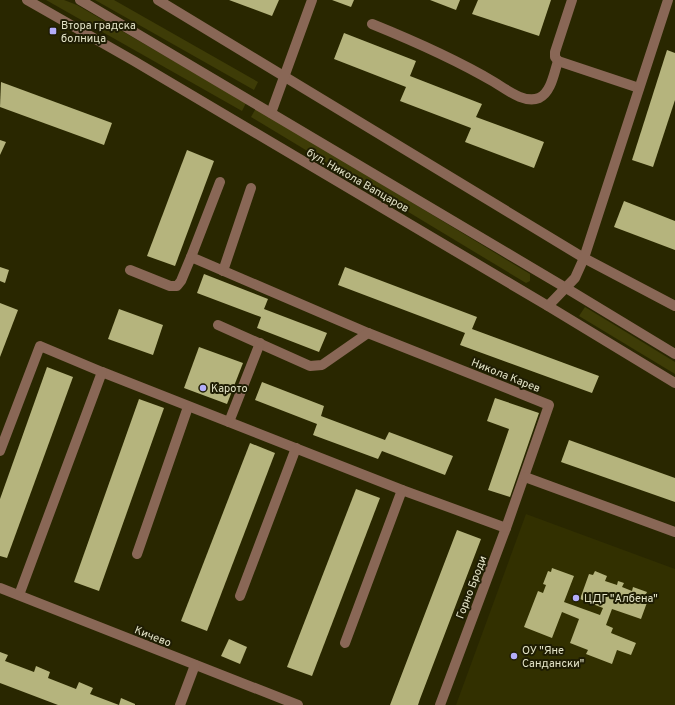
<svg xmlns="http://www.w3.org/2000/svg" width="675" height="705" font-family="Overpass,sans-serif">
<rect width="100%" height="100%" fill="#292700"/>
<polygon fill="#323000" points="526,514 675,569 675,705 456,705"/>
<g fill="#3e3c07">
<polygon points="46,0 64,0 77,5 246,103 242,111"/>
<polygon points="95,0 114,0 258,82 254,90"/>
<polygon points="256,108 530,274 530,281 526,283 251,117"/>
<polygon points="585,307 675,362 675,374 579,316"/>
</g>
<g fill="#b5b47d">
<polygon points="229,0 279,0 272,16"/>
<polygon points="332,0 354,0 351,7"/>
<polygon points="430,0 460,0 456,10"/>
<polygon points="478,0 551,0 539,36 472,14"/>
<polygon points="344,33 416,61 410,76 482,104 476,117 544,142 534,168 465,142 471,128 400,101 406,87 334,59"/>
<polygon points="667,50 675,53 675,100 653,167 632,160"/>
<polygon points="1,82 112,123 104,145 0,107"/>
<polygon points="0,140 6,142 0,155"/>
<polygon points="187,150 214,161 175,266 147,256"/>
<polygon points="624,201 675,221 675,250 614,227"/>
<polygon points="0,267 9,270 5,283 0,281"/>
<polygon points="345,267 477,317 472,329 599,376 592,393 460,345 465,333 338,285"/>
<polygon points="204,274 268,299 264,309 327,333 319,352 257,328 261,317 197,293"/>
<polygon points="0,303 18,310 0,357"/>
<polygon points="119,309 163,325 153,355 108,339"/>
<polygon points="199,347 243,363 227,404 184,388"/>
<polygon points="47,367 73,377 7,558 0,556 0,499"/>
<polygon points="262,382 324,406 321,416 385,440 389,432 453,456 445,475 382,451 378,459 313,435 317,424 255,400"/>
<polygon points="495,398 539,413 510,497 488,490 509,429 487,421"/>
<polygon points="139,399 164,408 99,591 74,582"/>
<polygon points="569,440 675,478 675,502 561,462"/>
<polygon points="250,443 275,453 207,631 181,621"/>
<polygon points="356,489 380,498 312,676 287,667"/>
<polygon points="457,530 481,539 420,699 418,705 390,705"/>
<polygon points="552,568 574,576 564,602 600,615 603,608 580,599 589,574 593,575 595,571 607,576 605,581 617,585 618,581 624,583 622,587 632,591 633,587 647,592 645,596 649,597 641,619 612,609 606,625 613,628 611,633 636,643 631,655 617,650 612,664 586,654 588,650 570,643 579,619 562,612 552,638 524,627 538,591 543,593 546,585 543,584 548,571 551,572"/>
<polygon points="229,639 247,647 240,664 221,656"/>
<polygon points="0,652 8,655 5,661 34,672 36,666 50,672 48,678 76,689 79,682 93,688 90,694 119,705 58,705 0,683"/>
<polygon points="121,698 135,704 135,705 119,705"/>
</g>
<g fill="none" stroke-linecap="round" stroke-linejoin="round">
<g stroke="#896756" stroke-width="10">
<polyline points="27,0 134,61 548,306 675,383"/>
<polyline points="80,0 566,288 675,354"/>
<polyline points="158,0 584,258 675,306"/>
<path d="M372,24C414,41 455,59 494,82C506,89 524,104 539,98C551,93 554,73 558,61L555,57V52L572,0"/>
<polyline points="558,61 639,88"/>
<polyline points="271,113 312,0"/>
<polyline points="191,257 220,182"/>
<polyline points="130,270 170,286 177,286 181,281 191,257 368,333 549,405 506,528 440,705"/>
<polyline points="223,271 251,188"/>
<polyline points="548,306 575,278 584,258 668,0"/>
<polyline points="218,325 310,366 322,365 368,333"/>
<polyline points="102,372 402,490 506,528"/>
<polyline points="229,422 260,343"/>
<polyline points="0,451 40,346 102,372 19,595"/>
<polyline points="525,477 675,532"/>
<polyline points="137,554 188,407"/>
<polyline points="0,588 298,705"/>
<polyline points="240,596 296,448"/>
<polyline points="345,643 402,490"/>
<polyline points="180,705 195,665"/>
</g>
</g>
<g fill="#b3adf9" stroke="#1f1d03" stroke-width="1.5">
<rect x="49" y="27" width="8" height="8" rx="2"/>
<circle cx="203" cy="388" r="4"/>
<circle cx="576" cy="598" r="4"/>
<circle cx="514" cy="656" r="4"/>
</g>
<g text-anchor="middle" stroke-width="4" stroke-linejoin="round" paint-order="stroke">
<g font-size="11" fill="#e4e4c8" stroke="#1f1d03" text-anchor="start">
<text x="61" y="29">Втора градска<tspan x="61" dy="13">болница</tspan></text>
<text x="211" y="392">Карото</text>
<text x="584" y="602">ЦДГ "Албена"</text>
<text x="522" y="654">ОУ "Яне<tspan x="522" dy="13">Сандански"</tspan></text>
</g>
<g font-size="11" fill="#e4e4c8" stroke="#1f1d03">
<text transform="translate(358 180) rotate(30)" y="4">бул. Никола Вапцаров</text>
<text transform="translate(506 375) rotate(22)" y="4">Никола Карев</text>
<text transform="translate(471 587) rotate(-69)" y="4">Горно Броди</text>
<text transform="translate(153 636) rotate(22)" y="4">Кичево</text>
</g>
</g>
</svg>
